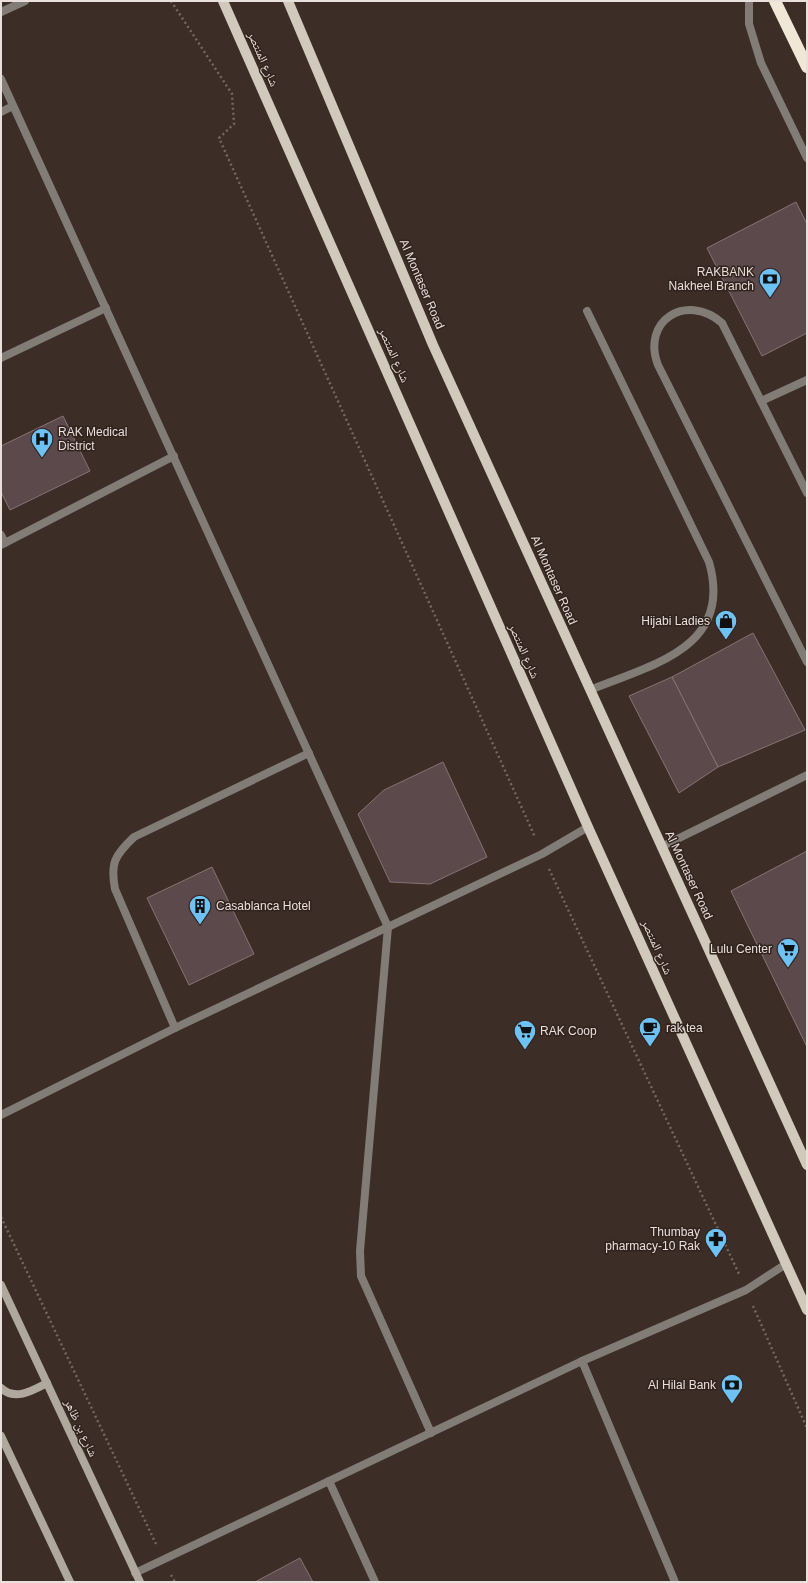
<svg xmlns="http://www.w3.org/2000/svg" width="808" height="1583" font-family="Helvetica,'Noto Naskh Arabic',sans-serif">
<rect width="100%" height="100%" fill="#3c2d26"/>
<g fill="#5c494b" stroke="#867374">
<polygon points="796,202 807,224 807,333 762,356 707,248"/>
<polygon points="63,416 90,471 10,510 1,492 1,446"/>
<polygon points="753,633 805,730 718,767 672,677"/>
<polygon points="672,677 718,767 679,793 629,696"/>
<polygon points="443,762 487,857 430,884 390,882 358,814 384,790"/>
<polygon points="807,851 807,1047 731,891"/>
<polygon points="212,867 254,954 189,985 147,898"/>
<polygon points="300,1558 313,1582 255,1582"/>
</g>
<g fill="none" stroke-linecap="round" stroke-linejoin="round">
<g stroke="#756761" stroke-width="2.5" stroke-dasharray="2 3" stroke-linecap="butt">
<polyline points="171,1 232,94 234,124 219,138 535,837"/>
<polyline points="549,869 739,1274"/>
<polyline points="1,1217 156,1544"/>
<polyline points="753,1306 807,1428"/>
<polyline points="171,1575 175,1582"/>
</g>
<g stroke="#817d76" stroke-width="8">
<polyline points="749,1 749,24 761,63 807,158"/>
<polyline points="1,79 388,927 360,1251 361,1276 431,1433"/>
<polyline points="1,112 13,106"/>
<path d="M587,311L709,562C734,648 651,665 590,690"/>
<polyline points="1,358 106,308"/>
<polyline points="761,401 807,380"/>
<path d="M807,493L722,323C686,292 641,321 658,365L807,662"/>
<polyline points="1,535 5,543"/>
<polyline points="1,545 174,456"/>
<polyline points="661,847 807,775"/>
<path d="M175,1028L115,889C110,863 115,855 134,837L309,753"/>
<polyline points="1,1115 175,1028 542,854 588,827"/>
<polyline points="582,1361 675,1582"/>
<polyline points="329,1481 375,1582"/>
<polyline points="135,1573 582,1361 746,1290 786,1264"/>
</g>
<polyline stroke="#817d76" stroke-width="8" points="1,12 25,1"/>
<g stroke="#aea89d" stroke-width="8">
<polyline points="1,1285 140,1582"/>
<path d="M1,1388C15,1401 32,1391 47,1383"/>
<polyline points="1,1436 70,1582"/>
</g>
<g stroke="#d1c9bb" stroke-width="10">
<polyline points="223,1 588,827 807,1310"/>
<polyline points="288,1 433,345 807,1165"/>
</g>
<polyline stroke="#f1e7d7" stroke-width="12" points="775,1 807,67"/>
</g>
<defs>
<g id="bank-pin" transform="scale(1.15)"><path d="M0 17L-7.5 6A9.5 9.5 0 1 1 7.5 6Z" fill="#6dc2f3" stroke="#31231d"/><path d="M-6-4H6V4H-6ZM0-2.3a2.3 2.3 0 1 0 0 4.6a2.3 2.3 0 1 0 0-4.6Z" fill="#111"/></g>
<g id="hospital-pin" transform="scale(1.15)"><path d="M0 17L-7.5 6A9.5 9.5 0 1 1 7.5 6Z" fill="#6dc2f3" stroke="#31231d"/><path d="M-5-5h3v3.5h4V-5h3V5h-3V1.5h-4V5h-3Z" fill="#111"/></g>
<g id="shop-pin" transform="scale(1.15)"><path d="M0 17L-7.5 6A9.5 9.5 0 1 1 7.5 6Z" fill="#6dc2f3" stroke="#31231d"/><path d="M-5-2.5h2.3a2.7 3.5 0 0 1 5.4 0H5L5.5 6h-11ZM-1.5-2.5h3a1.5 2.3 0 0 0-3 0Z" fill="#111"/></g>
<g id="building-pin" transform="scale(1.15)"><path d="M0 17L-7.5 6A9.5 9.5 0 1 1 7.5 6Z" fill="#6dc2f3" stroke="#31231d"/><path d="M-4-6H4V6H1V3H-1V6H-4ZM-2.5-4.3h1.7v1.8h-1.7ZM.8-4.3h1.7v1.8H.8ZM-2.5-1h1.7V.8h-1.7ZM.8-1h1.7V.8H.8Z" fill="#111"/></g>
<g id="supermarket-pin" transform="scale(1.15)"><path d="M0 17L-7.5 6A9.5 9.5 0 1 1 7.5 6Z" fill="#6dc2f3" stroke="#31231d"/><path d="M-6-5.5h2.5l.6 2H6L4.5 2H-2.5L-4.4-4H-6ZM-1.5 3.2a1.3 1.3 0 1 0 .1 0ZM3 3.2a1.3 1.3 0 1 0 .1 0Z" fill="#111"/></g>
<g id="cafe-pin" transform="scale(1.15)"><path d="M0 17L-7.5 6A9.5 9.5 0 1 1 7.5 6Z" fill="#6dc2f3" stroke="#31231d"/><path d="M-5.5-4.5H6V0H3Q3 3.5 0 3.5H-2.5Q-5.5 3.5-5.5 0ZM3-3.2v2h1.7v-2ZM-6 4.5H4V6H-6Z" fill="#111"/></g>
<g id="pharmacy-pin" transform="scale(1.15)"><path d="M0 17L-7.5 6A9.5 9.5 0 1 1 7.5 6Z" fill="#6dc2f3" stroke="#31231d"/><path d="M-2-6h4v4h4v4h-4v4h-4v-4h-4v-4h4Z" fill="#111"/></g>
</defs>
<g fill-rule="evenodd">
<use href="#bank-pin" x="770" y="279"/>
<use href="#hospital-pin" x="42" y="439"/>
<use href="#shop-pin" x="726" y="621"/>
<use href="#building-pin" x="200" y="906"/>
<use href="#supermarket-pin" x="788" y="949"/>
<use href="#cafe-pin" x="650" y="1028"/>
<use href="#supermarket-pin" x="525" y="1031"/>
<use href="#pharmacy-pin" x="716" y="1239"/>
<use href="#bank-pin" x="732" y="1385"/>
</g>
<g text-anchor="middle" stroke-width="3" stroke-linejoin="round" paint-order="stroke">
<g font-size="12" fill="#e9dfdb" stroke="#31231d">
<text transform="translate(263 59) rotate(66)" y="4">شارع المنتصر</text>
<text transform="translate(422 284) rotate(67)" y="4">Al Montaser Road</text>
<text transform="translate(394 355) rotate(66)" y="4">شارع المنتصر</text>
<text transform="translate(554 580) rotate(66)" y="4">Al Montaser Road</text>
<text transform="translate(524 651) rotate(66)" y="4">شارع المنتصر</text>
<text transform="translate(689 875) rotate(65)" y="4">Al Montaser Road</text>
<text transform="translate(657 947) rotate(66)" y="4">شارع المنتصر</text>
<text transform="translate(81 1428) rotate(65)" y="4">شارع بن ظاهر</text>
</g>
<g font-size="12" fill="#e9dfdb" stroke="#31231d" text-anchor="end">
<text x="754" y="276">RAKBANK<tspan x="754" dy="14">Nakheel Branch</tspan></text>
<text x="58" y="436" text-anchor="start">RAK Medical<tspan x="58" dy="14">District</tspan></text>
<text x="710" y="625">Hijabi Ladies</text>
<text x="216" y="910" text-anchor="start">Casablanca Hotel</text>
<text x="772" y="953">Lulu Center</text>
<text x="666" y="1032" text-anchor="start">rak tea</text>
<text x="540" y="1035" text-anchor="start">RAK Coop</text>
<text x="700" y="1236">Thumbay<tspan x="700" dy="14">pharmacy-10 Rak</tspan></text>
<text x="716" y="1389">Al Hilal Bank</text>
</g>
</g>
<rect width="808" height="1583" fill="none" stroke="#e9dfdb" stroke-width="4"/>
</svg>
